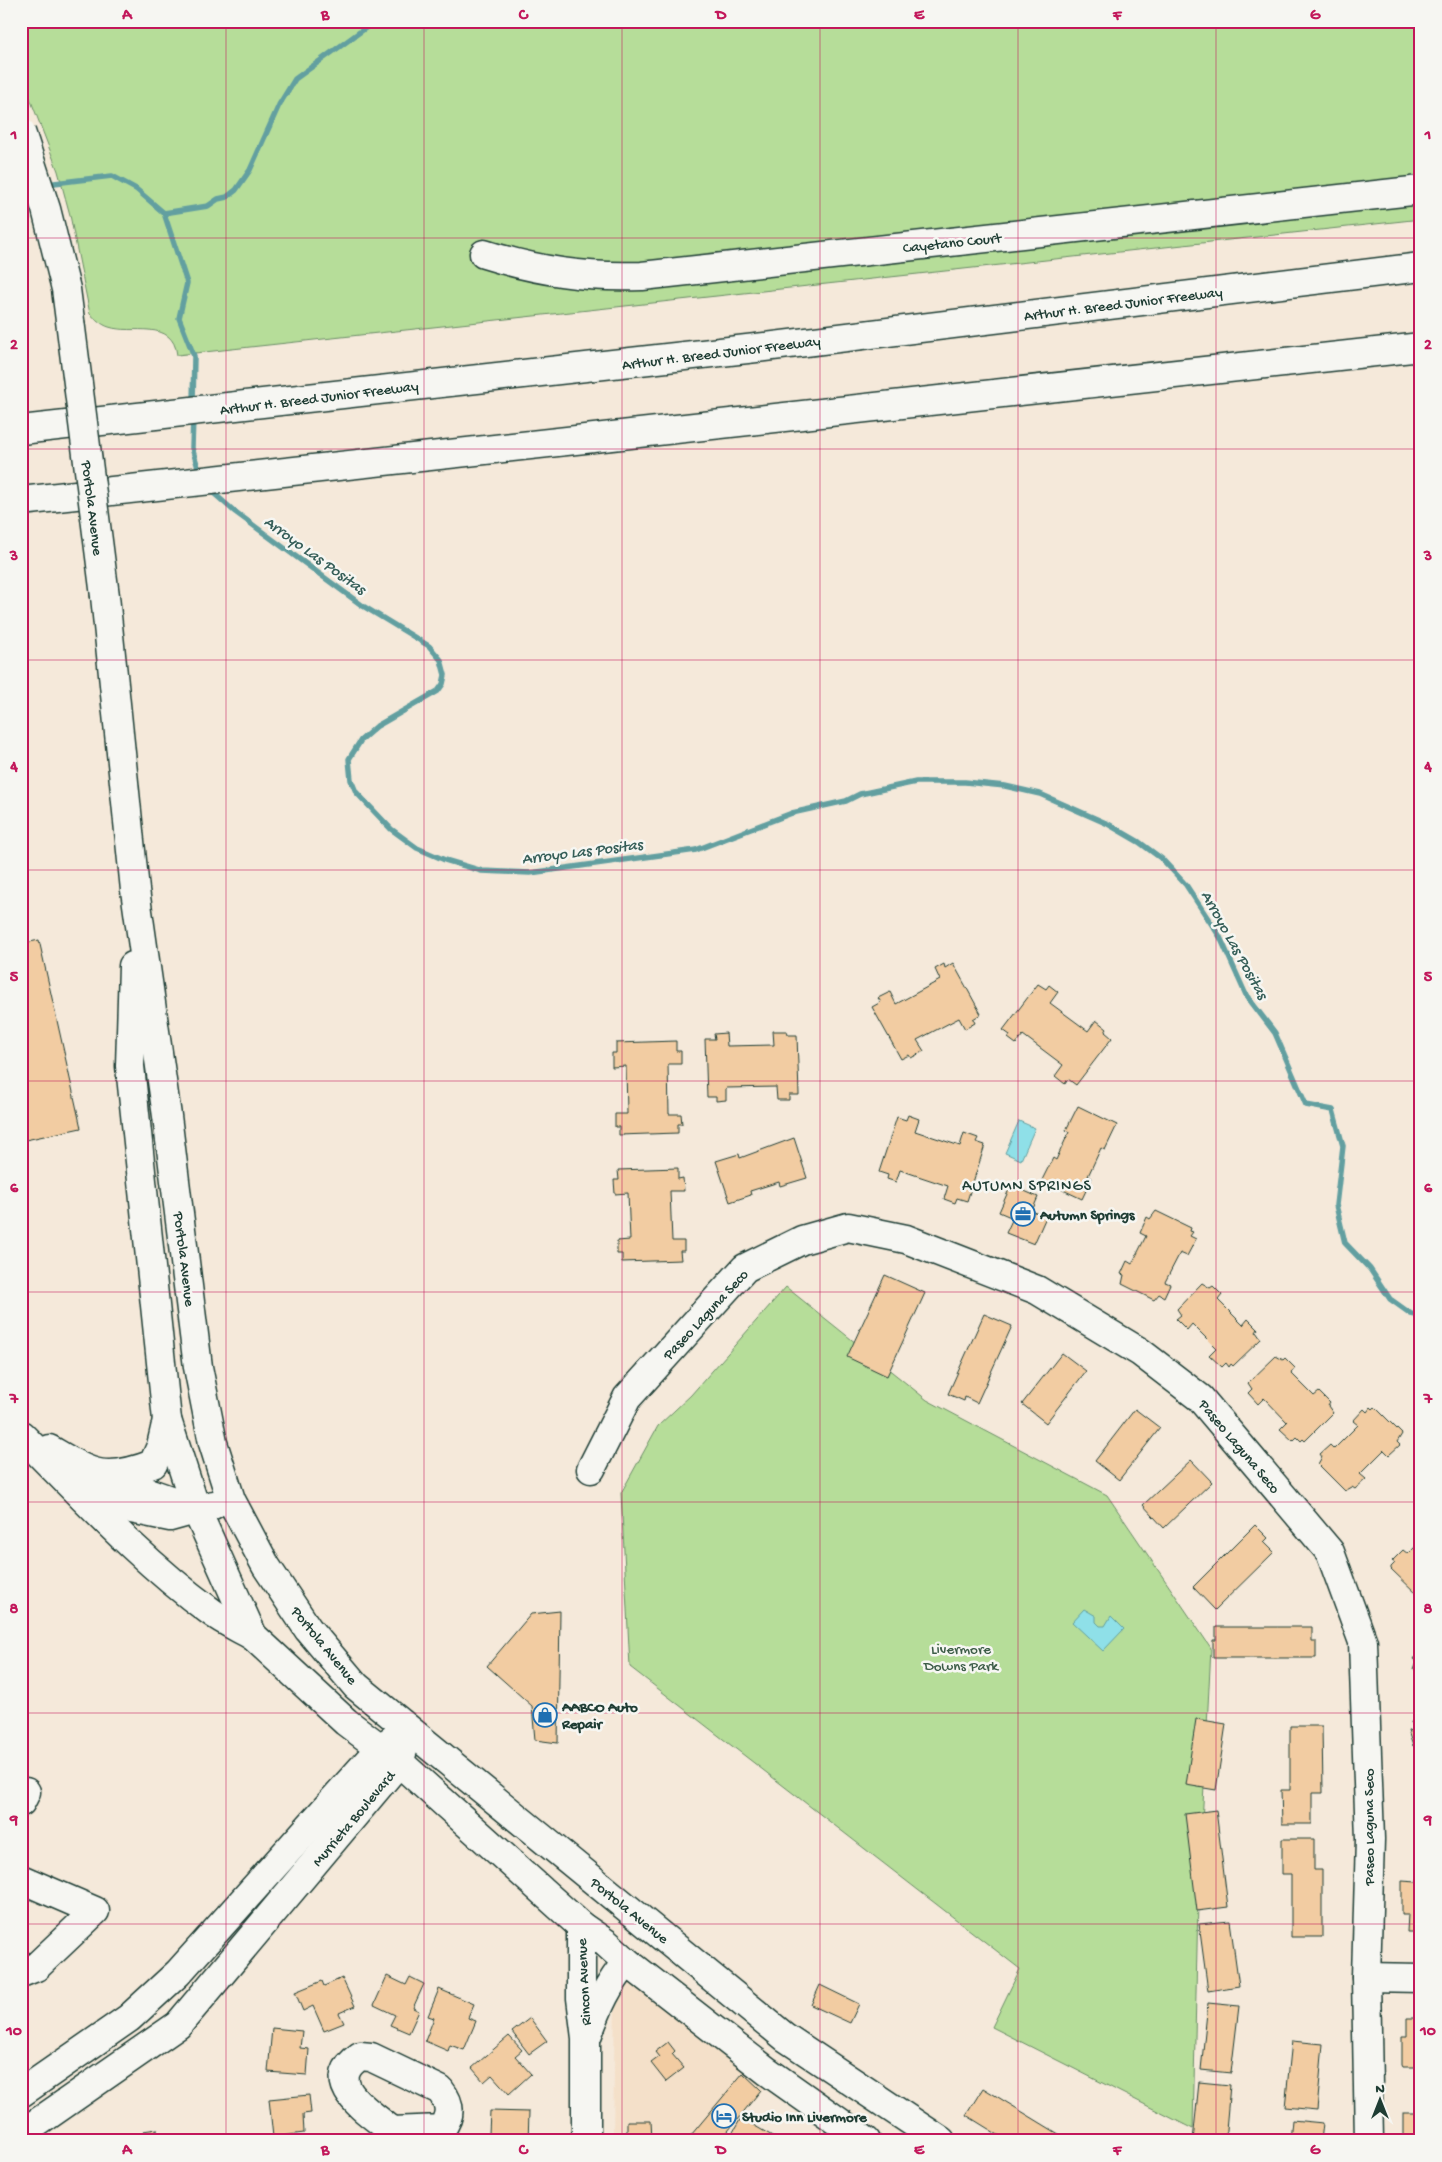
<svg xmlns="http://www.w3.org/2000/svg" width="1442" height="2162" font-family="'Gochi Hand',sans-serif">
<rect width="100%" height="100%" fill="#f5e9da"/>
<filter id="ink" filterUnits="userSpaceOnUse"><feTurbulence type="fractalNoise" baseFrequency=".02" numOctaves="2"/><feDisplacementMap in="SourceGraphic" scale="10" xChannelSelector="R" yChannelSelector="G"/><feConvolveMatrix kernelMatrix="1 2 1 2 8 2 1 2 1" color-interpolation-filters="sRGB"/></filter>
<g filter="url(#ink)">
<polygon fill="#f4e0c9" points="626,1983 634,1984 766,2085 720,2141 613,2141 615,2000"/>
<g fill="#b6dd99" stroke="#6a8d66">
<path d="M21,21H1421V219L177,355C173,318 132,335 109,327C102,325 96,319 90,314L70,215L58,171L21,75Z"/>
<polygon points="786,1287 927,1400 1107,1495 1211,1648 1198,1902 1193,2129 992,2027 1020,1969 630,1667 621,1493 658,1426 691,1395"/>
</g>
<g fill="#8fe0e8" stroke="#629fa0">
<polygon points="1019,1121 1035,1128 1021,1160 1005,1153"/>
<polygon points="1084,1609 1096,1616 1096,1622 1100,1626 1105,1626 1111,1616 1124,1629 1103,1651 1072,1622"/>
</g>
<g fill="none" stroke-linecap="round" stroke-linejoin="round">
<g stroke="#629fa0" stroke-width="5.5">
<polyline points="46,184 112,176 136,189 164,213 187,283 179,318 194,356 193,403"/>
<polyline points="164,213 208,206 218,199 227,197 236,190 250,170 279,105 295,79 375,21"/>
<polyline points="193,417 192,448 200,474"/>
<polyline points="209,489 234,511 363,606 429,646 441,660 445,675 443,684 438,691 377,726 361,740 349,759 351,780 356,792 391,829 417,848 445,860 482,871 530,873 696,850 792,813 846,801 860,794 916,782 965,782 1005,786 1040,794 1108,824 1139,842 1162,859 1186,885 1220,937 1246,995 1275,1033 1306,1105 1333,1110 1343,1146 1336,1205 1345,1243 1370,1269 1390,1299 1411,1314 1421,1316"/>
</g>
</g>
<g fill="#f2cca2" stroke="#1f3d34">
<polygon points="39,940 81,1128 21,1141 21,944"/>
<polygon points="953,963 981,1014 973,1019 975,1023 965,1029 959,1018 917,1040 924,1051 911,1058 909,1055 901,1059 872,1007 881,1002 878,998 890,992 896,1004 940,980 935,969 944,964 945,968"/>
<polygon points="1038,984 1046,989 1049,985 1058,992 1050,1003 1088,1031 1096,1020 1107,1029 1105,1032 1112,1038 1076,1085 1068,1079 1065,1084 1055,1076 1063,1065 1023,1035 1016,1044 1008,1038 1010,1035 1003,1030"/>
<polygon points="773,1031 787,1031 788,1035 797,1035 799,1095 789,1095 789,1100 777,1100 776,1087 726,1088 726,1100 716,1101 716,1097 707,1097 705,1039 715,1039 714,1034 726,1033 727,1046 774,1045"/>
<polygon points="676,1041 676,1051 681,1051 681,1064 668,1064 669,1114 681,1114 682,1124 678,1124 678,1133 619,1135 619,1127 615,1127 615,1114 627,1114 626,1066 612,1067 612,1053 616,1053 616,1043"/>
<polygon points="1078,1106 1117,1125 1105,1150 1101,1148 1088,1176 1092,1178 1082,1199 1042,1180 1053,1158 1056,1160 1069,1132 1066,1130"/>
<polygon points="908,1115 919,1119 915,1131 960,1146 964,1133 978,1138 976,1142 985,1145 967,1201 957,1198 955,1203 944,1199 948,1186 900,1170 896,1182 887,1179 888,1175 879,1172 897,1117 906,1120"/>
<polygon points="794,1138 807,1178 780,1186 779,1182 750,1191 751,1195 730,1202 716,1161 739,1154 740,1158"/>
<polygon points="678,1168 678,1179 683,1178 684,1191 670,1191 672,1241 684,1241 684,1251 680,1251 681,1260 622,1262 622,1254 617,1254 617,1241 630,1240 628,1193 615,1194 614,1180 619,1180 618,1170"/>
<polygon points="1011,1185 1038,1197 1032,1211 1046,1217 1034,1244 1006,1233 1013,1218 999,1212"/>
<polygon points="1156,1211 1191,1228 1190,1231 1193,1232 1190,1236 1196,1239 1187,1256 1180,1253 1165,1282 1170,1284 1164,1297 1159,1294 1154,1300 1122,1284 1124,1275 1121,1274 1127,1261 1132,1264 1146,1236 1140,1233 1147,1217 1150,1219"/>
<polygon points="885,1275 925,1293 887,1376 847,1357"/>
<polygon points="1202,1283 1210,1288 1213,1286 1222,1295 1218,1300 1243,1325 1248,1319 1258,1329 1256,1332 1261,1339 1233,1366 1231,1364 1229,1367 1226,1363 1222,1367 1209,1355 1216,1348 1192,1324 1187,1330 1176,1319 1181,1315 1177,1309"/>
<polygon points="984,1314 1012,1326 977,1403 965,1397 964,1401 948,1394"/>
<polygon points="1062,1353 1086,1371 1046,1423 1022,1404"/>
<polygon points="1276,1356 1283,1360 1285,1358 1295,1368 1291,1373 1314,1396 1319,1392 1330,1403 1328,1406 1333,1413 1305,1441 1303,1439 1301,1441 1297,1437 1293,1441 1280,1429 1287,1422 1264,1398 1258,1404 1248,1393 1252,1389 1248,1383"/>
<polygon points="1371,1407 1373,1409 1375,1407 1402,1434 1397,1442 1400,1445 1389,1455 1384,1450 1360,1474 1366,1479 1355,1489 1352,1487 1345,1491 1318,1464 1322,1457 1320,1454 1330,1445 1334,1449 1358,1425 1353,1421 1364,1409 1367,1412"/>
<polygon points="1135,1409 1160,1428 1119,1480 1095,1461"/>
<polygon points="1191,1460 1212,1482 1164,1528 1143,1505"/>
<polygon points="1255,1525 1268,1538 1264,1542 1274,1552 1215,1610 1193,1587"/>
<polygon points="1421,1541 1421,1596 1419,1596 1391,1569 1391,1567 1395,1563 1392,1561 1403,1550 1408,1554"/>
<polygon points="560,1611 558,1743 535,1740 532,1706 487,1666 531,1614"/>
<polygon points="1216,1627 1312,1627 1312,1641 1316,1641 1316,1658 1213,1658 1213,1640 1216,1640"/>
<polygon points="1421,1649 1421,1673 1414,1669 1417,1661 1414,1659"/>
<polygon points="1421,1718 1421,1746 1420,1743 1413,1746 1408,1731 1412,1730 1411,1722"/>
<polygon points="1196,1719 1226,1724 1216,1790 1186,1785"/>
<polygon points="1290,1726 1322,1726 1323,1793 1312,1793 1312,1824 1282,1824 1281,1790 1290,1790"/>
<polygon points="1216,1810 1228,1907 1197,1911 1185,1814"/>
<polygon points="1282,1839 1314,1839 1314,1870 1322,1870 1322,1937 1291,1937 1291,1874 1282,1874"/>
<polygon points="1417,1879 1421,1879 1421,1932 1407,1932 1408,1914 1402,1914 1402,1881 1417,1882"/>
<polygon points="1230,1921 1239,1986 1208,1991 1199,1924"/>
<polygon points="387,1976 406,1985 410,1977 424,1984 413,2008 419,2011 409,2033 390,2025 395,2015 374,2005"/>
<polygon points="342,1978 355,2006 339,2013 344,2023 324,2031 313,2006 303,2011 295,1992 322,1981 324,1986"/>
<polygon points="820,1985 859,2004 850,2023 811,2005"/>
<polygon points="439,1989 474,2004 468,2018 476,2021 464,2050 450,2045 448,2051 425,2041 434,2018 428,2016"/>
<polygon points="1208,2003 1239,2006 1231,2073 1201,2070"/>
<polygon points="530,2018 547,2041 529,2054 512,2032"/>
<polygon points="1407,2018 1421,2018 1421,2071 1418,2071 1418,2067 1403,2067 1402,2065 1402,2037 1407,2037"/>
<polygon points="272,2028 302,2031 300,2048 309,2049 307,2075 268,2072"/>
<polygon points="509,2036 522,2050 515,2056 531,2074 509,2094 492,2075 484,2082 472,2068"/>
<polygon points="1292,2041 1323,2044 1317,2110 1285,2107"/>
<polygon points="668,2042 675,2051 672,2054 684,2068 666,2082 651,2063 659,2057 655,2052"/>
<polygon points="743,2073 761,2090 720,2141 686,2141"/>
<polygon points="1199,2082 1230,2085 1225,2141 1193,2141"/>
<polygon points="983,2088 1067,2139 1066,2141 1008,2141 966,2115"/>
<polygon points="309,2095 311,2113 303,2114 304,2133 273,2137 269,2099"/>
<polygon points="490,2111 529,2112 528,2141 497,2141 497,2134 489,2134"/>
<rect x="1403" y="2113" width="18" height="28"/>
<polygon points="741,2118 781,2141 728,2141"/>
<polygon points="1292,2120 1323,2123 1321,2141 1290,2141"/>
<polygon points="627,2121 651,2121 652,2141 627,2141"/>
<polygon points="157,2129 158,2141 145,2141 143,2131"/>
</g>
<g fill="none" stroke-linecap="round" stroke-linejoin="round">
<g stroke="#1f3d34" stroke-width="31">
<g id="minor">
<path d="M484,254C538,271 585,278 642,276L1421,190"/>
<polyline points="591,1469 627,1398 745,1268 802,1240 848,1227 906,1239 1037,1290 1140,1352 1200,1398 1330,1552 1363,1642 1370,1839 1366,1977 1369,2141"/>
<polyline points="21,1802 26,1792"/>
<polyline points="21,1879 95,1911 36,1967 21,1973"/>
<polyline points="581,1926 581,1998 586,2038 586,2141"/>
<polyline points="1366,1977 1421,1978"/>
<path d="M588,2034C598,2007 608,1984 627,1962"/>
<path d="M360,2056L371,2057L440,2090C451,2104 452,2115 441,2129L392,2131C370,2112 319,2084 360,2056Z"/>
</g>
</g>
<g stroke="#1f3d34" stroke-width="31">
<g id="major">
<polyline points="105,596 135,890 167,1116 198,1367 213,1443 231,1500 266,1566 308,1629 356,1686 785,2037 941,2141"/>
<polyline points="133,966 130,1066 167,1420 196,1509 253,1636 346,1722 399,1762 581,1926 606,1943 627,1962 767,2071 866,2141"/>
<path d="M21,1435C82,1496 140,1560 210,1611C223,1621 239,1628 253,1636"/>
<path d="M49,1449C92,1474 103,1483 153,1464L161,1446L167,1420"/>
<polyline points="105,1477 196,1509"/>
<polyline points="87,1488 107,1504 170,1517 213,1505"/>
<polyline points="21,2093 129,2018 178,1973 380,1748 395,1738"/>
<polyline points="21,2134 178,2025 399,1762 405,1744"/>
</g>
</g>
<g stroke="#1f3d34" stroke-width="31">
<g id="highway">
<polyline points="21,430 756,348 1421,267"/>
<polyline points="21,501 1421,347"/>
</g>
</g>
<use href="#minor" stroke="#f6f6f2" stroke-width="28"/>
<use href="#major" stroke="#f6f6f2" stroke-width="28"/>
<use href="#highway" stroke="#f6f6f2" stroke-width="28"/>
<g stroke="#1f3d34" stroke-width="31" stroke-linecap="butt">
<polyline id="major-bridge" points="21,132 46,209 66,289 105,596"/>
</g>
<use href="#major-bridge" stroke="#f6f6f2" stroke-width="28"/>
</g>
</g>
<path fill="none" stroke="#c2185b" stroke-width="1" stroke-opacity="0.55" d="M226,21V2141M424,21V2141M622,21V2141M820,21V2141M1018,21V2141M1216,21V2141M21,238H1421M21,449H1421M21,660H1421M21,870H1421M21,1081H1421M21,1292H1421M21,1502H1421M21,1713H1421M21,1924H1421"/>
<defs>
<g id="office-ring" transform="scale(1.25)"><circle r="9.5" fill="#f6f6f2" stroke="#1f6fb2" stroke-width="1.5"/><path d="M-6-3h4V-5.5h4V-3h4V5H-6ZM-1-4.5V-3h2v-1.5ZM-6 0V1H6V0Z" fill="#1f6fb2"/></g>
<g id="shop-ring" transform="scale(1.25)"><circle r="9.5" fill="#f6f6f2" stroke="#1f6fb2" stroke-width="1.5"/><path d="M-5-2.5h2.3a2.7 3.5 0 0 1 5.4 0H5L5.5 6h-11ZM-1.5-2.5h3a1.5 2.3 0 0 0-3 0Z" fill="#1f6fb2"/></g>
<g id="hotel-ring" transform="scale(1.25)"><circle r="9.5" fill="#f6f6f2" stroke="#1f6fb2" stroke-width="1.5"/><path d="M-6-4.5h1.5V1H6V5H4.5V3h-9V5H-6ZM-4 0a1.8 1.8 0 1 1 3.6 0ZM.5 0V-2.5h3Q6-2.5 6 0Z" fill="#1f6fb2"/></g>
</defs>
<g fill-rule="evenodd">
<use href="#office-ring" x="1023" y="1214"/>
<use href="#shop-ring" x="545" y="1715"/>
<use href="#hotel-ring" x="724" y="2116"/>
</g>
<g text-anchor="middle" stroke-width="5" stroke-linejoin="round" paint-order="stroke">
<g font-size="15" fill="#1f3d34" stroke="#f6f6f2">
<text transform="translate(952 242) rotate(-6)" y="5">Cayetano Court</text>
<text transform="translate(1123 303) rotate(-7)" y="5">Arthur H. Breed Junior Freeway</text>
<text transform="translate(721 352) rotate(-7)" y="5">Arthur H. Breed Junior Freeway</text>
<text transform="translate(319 397) rotate(-7)" y="5">Arthur H. Breed Junior Freeway</text>
<text transform="translate(93 508) rotate(83)" y="5">Portola Avenue</text>
<text transform="translate(185 1259) rotate(83)" y="5">Portola Avenue</text>
<text transform="translate(705 1314) rotate(-47)" y="5">Paseo Laguna Seco</text>
<text transform="translate(1240 1446) rotate(50)" y="5">Paseo Laguna Seco</text>
<text transform="translate(325 1645) rotate(51)" y="5">Portola Avenue</text>
<text transform="translate(353 1818) rotate(-50)" y="5">Murrieta Boulevard</text>
<text transform="translate(1368 1827) rotate(-90)" y="5">Paseo Laguna Seco</text>
<text transform="translate(630 1910) rotate(39)" y="5">Portola Avenue</text>
<text transform="translate(583 1982) rotate(-93)" y="5">Rincon Avenue</text>
</g>
<g font-size="15" font-weight="bold" fill="#1f3d34" stroke="#f6f6f2" text-anchor="start">
<text x="1040" y="1219">Autumn Springs</text>
<text x="562" y="1711">AABCO Auto<tspan x="562" dy="17">Repair</tspan></text>
<text x="742" y="2121">Studio Inn Livermore</text>
</g>
<g font-size="15" fill="#3d5d48" stroke="#f6f6f2">
<text x="961" y="1653">Livermore<tspan x="961" dy="17">Downs Park</tspan></text>
</g>
<g font-size="16" font-style="italic" fill="#355e58" stroke="#f6f6f2">
<text transform="translate(316 554) rotate(36)" y="6">Arroyo Las Positas</text>
<text transform="translate(582 850) rotate(-7)" y="6">Arroyo Las Positas</text>
<text transform="translate(1236 944) rotate(61)" y="6">Arroyo Las Positas</text>
</g>
<g font-size="16" letter-spacing="1" fill="#1f3d34" stroke="#f6f6f2">
<text x="1027" y="1190">AUTUMN SPRINGS</text>
</g>
</g>
<rect width="1442" height="2162" fill="none" stroke="#f6f6f2" stroke-width="55"/>
<g transform="translate(1380 2100)" stroke="#f6f6f2" stroke-width="4" paint-order="stroke">
<path d="M0-4L9 19L0 12L-9 19Z" fill="#1f3d34"/>
<text y="-8" font-size="14" font-weight="bold" text-anchor="middle" fill="#1f3d34">N</text>
</g>
<rect x="28" y="28" width="1386" height="2106" fill="none" stroke="#c2185b" stroke-width="2"/>
<g font-size="16" text-anchor="middle" font-weight="bold" fill="#c2185b">
<text x="127" y="19">A</text>
<text x="325" y="19">B</text>
<text x="523" y="19">C</text>
<text x="721" y="19">D</text>
<text x="919" y="19">E</text>
<text x="1117" y="19">F</text>
<text x="1315" y="19">G</text>
<text x="14" y="139">1</text>
<text x="1428" y="139">1</text>
<text x="14" y="349">2</text>
<text x="1428" y="349">2</text>
<text x="14" y="560">3</text>
<text x="1428" y="560">3</text>
<text x="14" y="771">4</text>
<text x="1428" y="771">4</text>
<text x="14" y="981">5</text>
<text x="1428" y="981">5</text>
<text x="14" y="1192">6</text>
<text x="1428" y="1192">6</text>
<text x="14" y="1403">7</text>
<text x="1428" y="1403">7</text>
<text x="14" y="1613">8</text>
<text x="1428" y="1613">8</text>
<text x="14" y="1824">9</text>
<text x="1428" y="1824">9</text>
<text x="14" y="2035">10</text>
<text x="1428" y="2035">10</text>
<text x="127" y="2154">A</text>
<text x="325" y="2154">B</text>
<text x="523" y="2154">C</text>
<text x="721" y="2154">D</text>
<text x="919" y="2154">E</text>
<text x="1117" y="2154">F</text>
<text x="1315" y="2154">G</text>
</g>
</svg>
